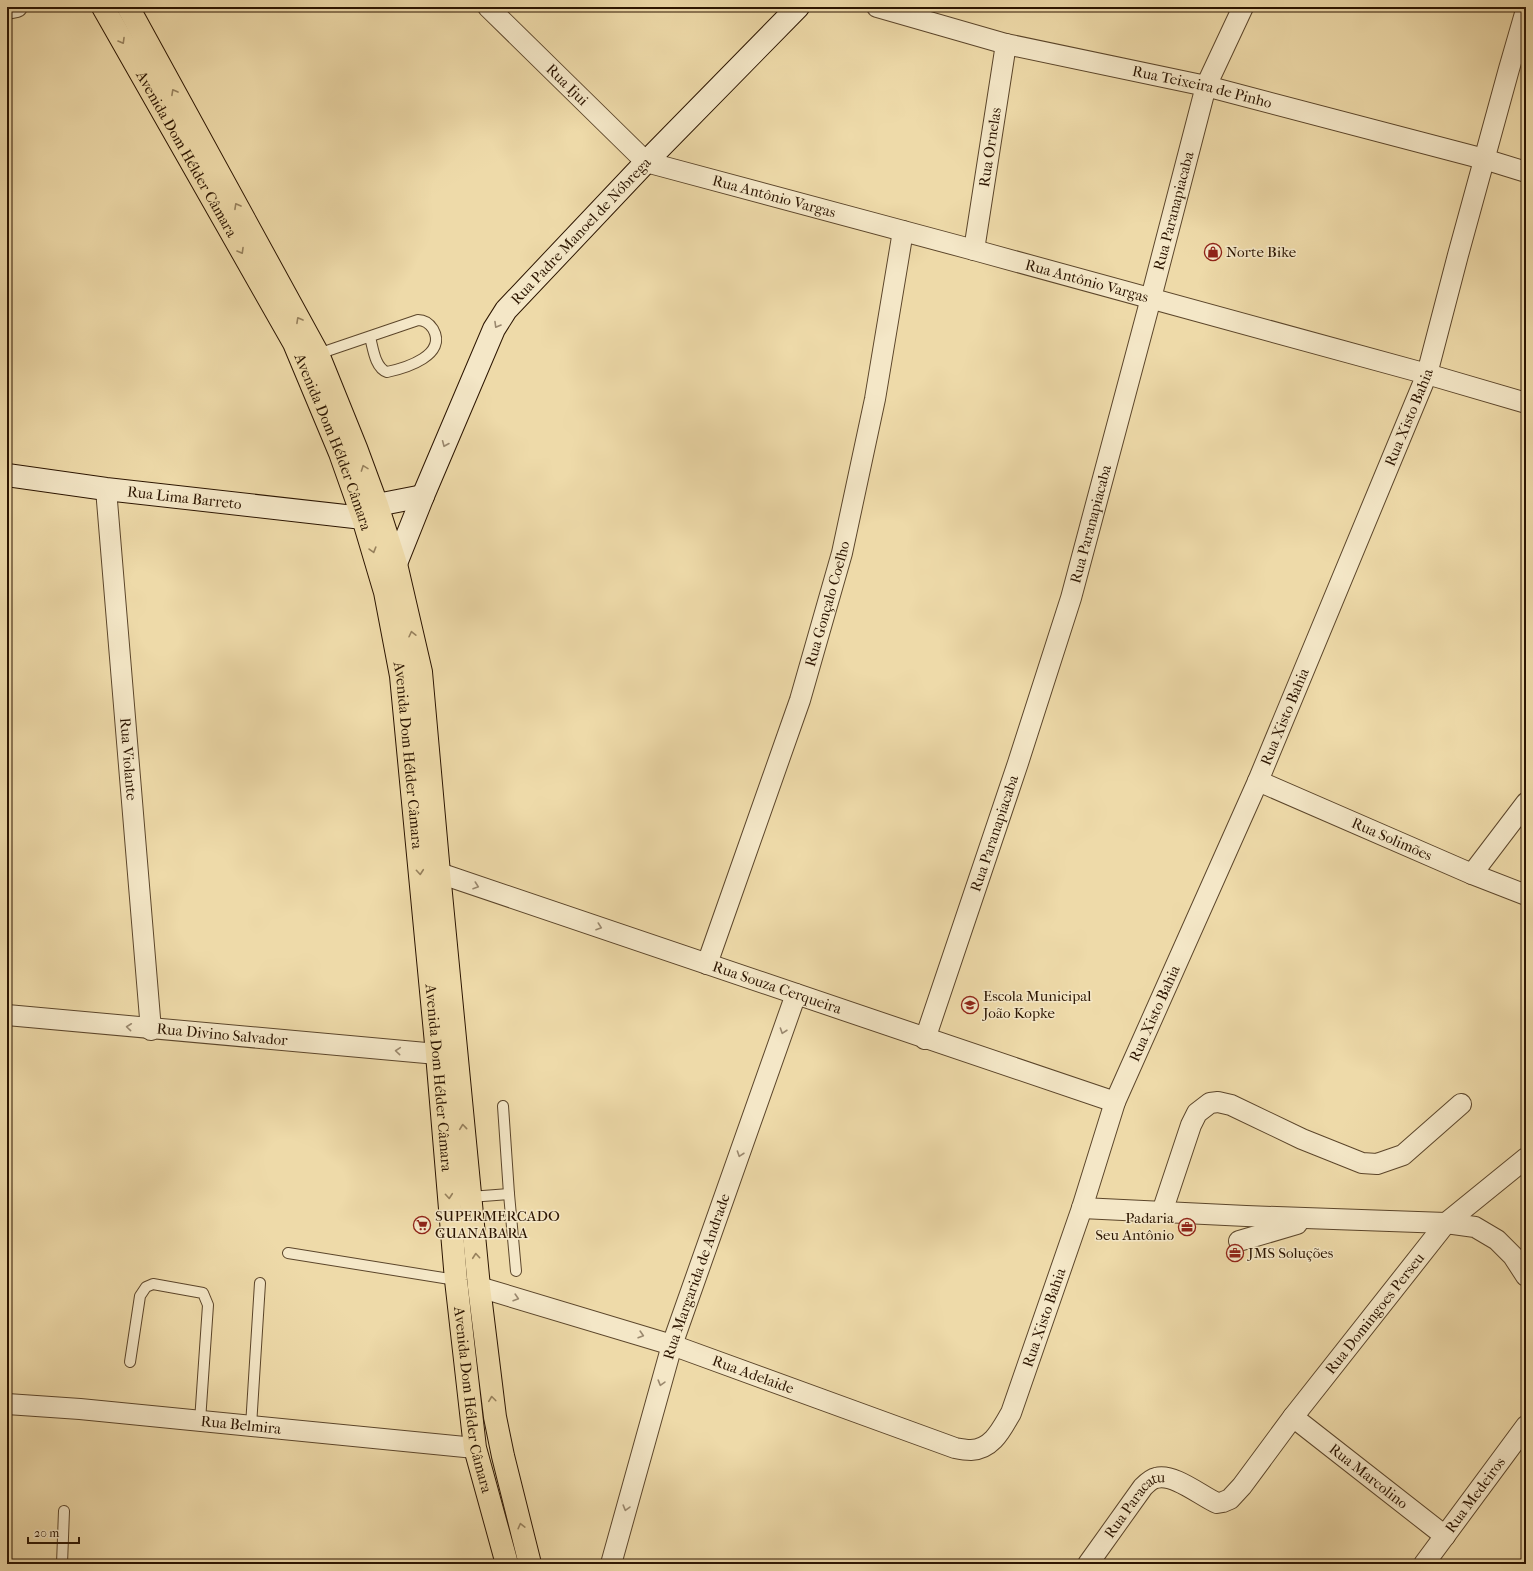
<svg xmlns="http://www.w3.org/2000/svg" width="1533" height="1571" font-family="'IM FELL French Canon',serif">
<rect width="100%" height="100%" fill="#eedaa9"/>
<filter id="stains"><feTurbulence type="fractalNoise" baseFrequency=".005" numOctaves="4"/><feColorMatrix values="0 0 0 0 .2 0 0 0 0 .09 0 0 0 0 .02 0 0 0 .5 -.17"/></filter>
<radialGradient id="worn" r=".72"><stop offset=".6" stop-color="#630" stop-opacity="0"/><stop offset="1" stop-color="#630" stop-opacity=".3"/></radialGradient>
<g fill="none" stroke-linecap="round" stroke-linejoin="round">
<g stroke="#5c462b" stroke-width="12">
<g id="lane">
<path d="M318,354L418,320C424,320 429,323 433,329C448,355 406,368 387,372C375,368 373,348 370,337"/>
<polyline points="503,1106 509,1194 516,1271"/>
<polyline points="470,1197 509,1194"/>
<polyline points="288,1253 456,1280"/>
<polyline points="130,1362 140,1296 146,1287 153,1284 203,1293 208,1305 200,1421"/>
<polyline points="251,1426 260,1283"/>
<polyline points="62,1564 64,1511"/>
</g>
</g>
<g stroke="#5c462b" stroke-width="22">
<g id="street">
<path id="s1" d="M488,7L646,162L974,250L1427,374L1526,403"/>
<path id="s2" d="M877,7L1006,44L1206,86L1484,159L1526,172"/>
<polyline points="7,9 17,7"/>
<path id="s3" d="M974,250L1006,44"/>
<path id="s4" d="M106,489L151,1030"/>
<path id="s5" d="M1258,781L1472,874L1526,895"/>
<path id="s6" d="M439,873L1115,1102"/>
<polyline points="1472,874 1526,803"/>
<path id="s7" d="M707,964L800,700L842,553L875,399L903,231"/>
<path id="s8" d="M7,1015L437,1054"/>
<path id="s9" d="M925,1039L1018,763L1071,598L1151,298L1206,86L1243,7"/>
<polyline points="1082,1208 1246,1216 1446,1223 1475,1227 1497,1240 1513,1256 1526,1276"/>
<polyline points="1162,1212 1191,1125 1197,1113 1210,1103 1218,1102 1231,1105 1302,1139 1362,1163 1377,1164 1403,1155 1461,1104"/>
<polyline points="1239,1241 1297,1224"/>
<path id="s10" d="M479,1287L672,1345L955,1448C960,1449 966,1450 971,1450C993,1449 1002,1428 1011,1413L1082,1208L1115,1102L1258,781L1427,374L1458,255L1509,69L1526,10"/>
<path id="s11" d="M7,1404L80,1409L475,1448"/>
<path id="s12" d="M1293,1417L1445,1536"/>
<path id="s13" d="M611,1564L672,1345L796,994"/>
<path id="s14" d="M1088,1564L1143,1487C1147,1483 1151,1479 1156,1478C1174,1473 1201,1496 1217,1503L1223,1502L1230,1499L1242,1486L1293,1417L1446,1223L1526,1158"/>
<path id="s15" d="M1424,1564L1526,1426"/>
</g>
</g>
<g stroke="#2c1501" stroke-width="24">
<g id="secondary">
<path id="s16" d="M7,475L106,489L363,518"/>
<polyline points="377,505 423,496"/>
<path id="s17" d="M391,576L423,496L494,329L506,310L646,162L798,7"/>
</g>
</g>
<g stroke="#2c1501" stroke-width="24">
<g id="primary">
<path id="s18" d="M103,7L294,343L340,453L363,518L385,592L401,676L437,1054L456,1280L475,1448L507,1564"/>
<polyline points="128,7 318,354 356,448 377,505 396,564 421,672 439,873 479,1287 495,1417 503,1456 530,1564"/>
</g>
</g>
<use href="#lane" stroke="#f4e7c7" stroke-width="10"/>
<use href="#street" stroke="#f4e7c7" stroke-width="20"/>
<use href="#secondary" stroke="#f4e7c7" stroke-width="22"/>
<use href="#primary" stroke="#eedaa9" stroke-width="22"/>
</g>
<defs><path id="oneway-chevron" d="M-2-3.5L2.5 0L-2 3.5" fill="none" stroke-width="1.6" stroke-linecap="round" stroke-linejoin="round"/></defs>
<g stroke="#97815d">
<use href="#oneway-chevron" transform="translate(122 41) rotate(60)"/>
<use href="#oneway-chevron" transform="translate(174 92) rotate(-119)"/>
<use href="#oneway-chevron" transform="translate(237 206) rotate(-119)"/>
<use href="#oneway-chevron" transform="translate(241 251) rotate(60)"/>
<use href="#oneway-chevron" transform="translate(299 320) rotate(-119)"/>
<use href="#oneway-chevron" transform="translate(364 468) rotate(-110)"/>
<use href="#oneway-chevron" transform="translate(373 550) rotate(74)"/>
<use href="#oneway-chevron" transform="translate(412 634) rotate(-103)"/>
<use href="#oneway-chevron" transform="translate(420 872) rotate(85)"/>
<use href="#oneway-chevron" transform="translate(463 1127) rotate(-96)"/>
<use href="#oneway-chevron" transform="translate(449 1196) rotate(85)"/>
<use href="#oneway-chevron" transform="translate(476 1256) rotate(-95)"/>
<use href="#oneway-chevron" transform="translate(492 1399) rotate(-97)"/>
<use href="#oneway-chevron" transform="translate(521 1526) rotate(-104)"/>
</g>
<g stroke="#9a886e">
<use href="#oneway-chevron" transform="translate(497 325) rotate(120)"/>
<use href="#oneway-chevron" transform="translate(445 444) rotate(113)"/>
<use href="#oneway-chevron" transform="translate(476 886) rotate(19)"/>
<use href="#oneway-chevron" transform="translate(599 927) rotate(19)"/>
<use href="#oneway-chevron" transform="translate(129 1027) rotate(-174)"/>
<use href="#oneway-chevron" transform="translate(783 1031) rotate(109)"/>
<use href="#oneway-chevron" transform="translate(398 1051) rotate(-175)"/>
<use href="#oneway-chevron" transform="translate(740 1154) rotate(109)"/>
<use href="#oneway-chevron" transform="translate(516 1298) rotate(17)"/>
<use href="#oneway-chevron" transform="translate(641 1335) rotate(17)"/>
<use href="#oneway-chevron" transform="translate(661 1383) rotate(106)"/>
<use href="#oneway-chevron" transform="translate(626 1508) rotate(106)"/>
</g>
<defs>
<g id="shop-ring" transform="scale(0.9)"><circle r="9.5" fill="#f4e7c7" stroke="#8f2418" stroke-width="1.5"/><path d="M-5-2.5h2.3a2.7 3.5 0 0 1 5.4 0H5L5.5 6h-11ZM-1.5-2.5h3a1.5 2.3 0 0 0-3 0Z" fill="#8f2418"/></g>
<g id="school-ring" transform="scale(0.9)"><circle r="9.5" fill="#f4e7c7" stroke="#8f2418" stroke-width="1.5"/><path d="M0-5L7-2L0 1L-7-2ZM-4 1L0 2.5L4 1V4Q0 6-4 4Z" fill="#8f2418"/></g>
<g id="supermarket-ring" transform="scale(0.9)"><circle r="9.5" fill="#f4e7c7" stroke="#8f2418" stroke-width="1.5"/><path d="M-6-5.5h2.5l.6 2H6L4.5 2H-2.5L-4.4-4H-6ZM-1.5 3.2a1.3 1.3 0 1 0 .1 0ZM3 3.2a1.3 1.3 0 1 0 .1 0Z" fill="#8f2418"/></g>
<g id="office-ring" transform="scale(0.9)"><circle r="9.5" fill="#f4e7c7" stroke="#8f2418" stroke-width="1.5"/><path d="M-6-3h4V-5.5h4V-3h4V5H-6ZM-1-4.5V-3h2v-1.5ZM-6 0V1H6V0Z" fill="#8f2418"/></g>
</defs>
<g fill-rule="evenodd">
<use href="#shop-ring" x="1213" y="252"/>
<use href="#school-ring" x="970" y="1005"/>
<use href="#supermarket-ring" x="422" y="1225"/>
<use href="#office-ring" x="1187" y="1227"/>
<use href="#office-ring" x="1235" y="1253"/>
</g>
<g text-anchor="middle" stroke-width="3" stroke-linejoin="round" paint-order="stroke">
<g font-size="15" fill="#2c1501" stroke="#f4e7c7">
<text dy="5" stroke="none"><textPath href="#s1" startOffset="111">Rua Ijui</textPath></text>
<text dy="5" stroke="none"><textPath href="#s2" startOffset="335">Rua Teixeira de Pinho</textPath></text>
<text dy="5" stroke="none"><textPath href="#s3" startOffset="104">Rua Ornelas</textPath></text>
<text dy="5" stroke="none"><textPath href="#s18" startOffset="169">Avenida Dom Hélder Câmara</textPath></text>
<text dy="5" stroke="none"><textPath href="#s1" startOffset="354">Rua Antônio Vargas</textPath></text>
<text dy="5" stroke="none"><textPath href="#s9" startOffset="865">Rua Paranapiacaba</textPath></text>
<text dy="5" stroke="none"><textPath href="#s17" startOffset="399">Rua Padre Manoel de Nóbrega</textPath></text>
<text dy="5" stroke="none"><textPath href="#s1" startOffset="678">Rua Antônio Vargas</textPath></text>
<text dy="5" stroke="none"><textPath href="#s10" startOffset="1649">Rua Xisto Bahia</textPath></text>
<text dy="5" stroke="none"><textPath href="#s18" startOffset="493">Avenida Dom Hélder Câmara</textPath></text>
<text dy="5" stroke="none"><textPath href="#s16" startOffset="179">Rua Lima Barreto</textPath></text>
<text dy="5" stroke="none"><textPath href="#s9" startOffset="541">Rua Paranapiacaba</textPath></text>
<text dy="5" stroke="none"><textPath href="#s7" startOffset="380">Rua Gonçalo Coelho</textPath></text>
<text dy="5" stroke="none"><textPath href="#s10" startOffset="1325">Rua Xisto Bahia</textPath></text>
<text dy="5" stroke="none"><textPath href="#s18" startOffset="817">Avenida Dom Hélder Câmara</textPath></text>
<text dy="5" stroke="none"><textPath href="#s4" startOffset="271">Rua Violante</textPath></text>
<text dy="5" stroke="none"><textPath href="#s9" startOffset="217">Rua Paranapiacaba</textPath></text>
<text dy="5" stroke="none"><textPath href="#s5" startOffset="146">Rua Solimões</textPath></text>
<text dy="5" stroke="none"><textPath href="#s6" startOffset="357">Rua Souza Cerqueira</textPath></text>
<text dy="5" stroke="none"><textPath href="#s10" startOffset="1001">Rua Xisto Bahia</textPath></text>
<text dy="5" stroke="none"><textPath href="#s8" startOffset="216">Rua Divino Salvador</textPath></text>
<text dy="5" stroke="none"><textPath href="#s18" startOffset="1141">Avenida Dom Hélder Câmara</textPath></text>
<text dy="5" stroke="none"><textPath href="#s13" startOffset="300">Rua Margarida de Andrade</textPath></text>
<text dy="5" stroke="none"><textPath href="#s14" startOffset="427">Rua Domingoes Perseu</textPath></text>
<text dy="5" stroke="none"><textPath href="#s10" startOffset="677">Rua Xisto Bahia</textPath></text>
<text dy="5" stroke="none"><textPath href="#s10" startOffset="288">Rua Adelaide</textPath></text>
<text dy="5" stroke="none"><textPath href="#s18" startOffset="1465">Avenida Dom Hélder Câmara</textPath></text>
<text dy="5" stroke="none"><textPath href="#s11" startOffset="235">Rua Belmira</textPath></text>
<text dy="5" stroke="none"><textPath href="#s12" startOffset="96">Rua Marcolino</textPath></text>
<text dy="5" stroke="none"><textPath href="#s15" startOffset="86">Rua Medeiros</textPath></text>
<text dy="5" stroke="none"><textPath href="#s14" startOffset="77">Rua Paracatu</textPath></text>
</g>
<g font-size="15" fill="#2c1501" stroke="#f4e7c7" text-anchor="start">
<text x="1226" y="257">Norte Bike</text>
<text x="983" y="1001">Escola Municipal<tspan x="983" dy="17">João Kopke</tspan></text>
<text x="435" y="1221">SUPERMERCADO<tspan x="435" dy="17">GUANABARA</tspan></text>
<text x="1174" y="1223" text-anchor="end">Padaria<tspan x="1174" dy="17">Seu Antônio</tspan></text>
<text x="1248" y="1258">JMS Soluções</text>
</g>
</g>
<rect width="1533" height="1571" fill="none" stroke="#eedaa9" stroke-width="24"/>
<rect x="8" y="8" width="1517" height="1555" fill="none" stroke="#2c1501" stroke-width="2"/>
<rect x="12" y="12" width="1509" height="1547" fill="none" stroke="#2c1501"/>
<path d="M28 1537v6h51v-6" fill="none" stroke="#2c1501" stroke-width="2"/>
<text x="34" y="1537" font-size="12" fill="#2c1501" stroke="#f4e7c7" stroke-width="3" paint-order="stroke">20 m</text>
<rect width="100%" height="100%" filter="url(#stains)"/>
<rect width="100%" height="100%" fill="url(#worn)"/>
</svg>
